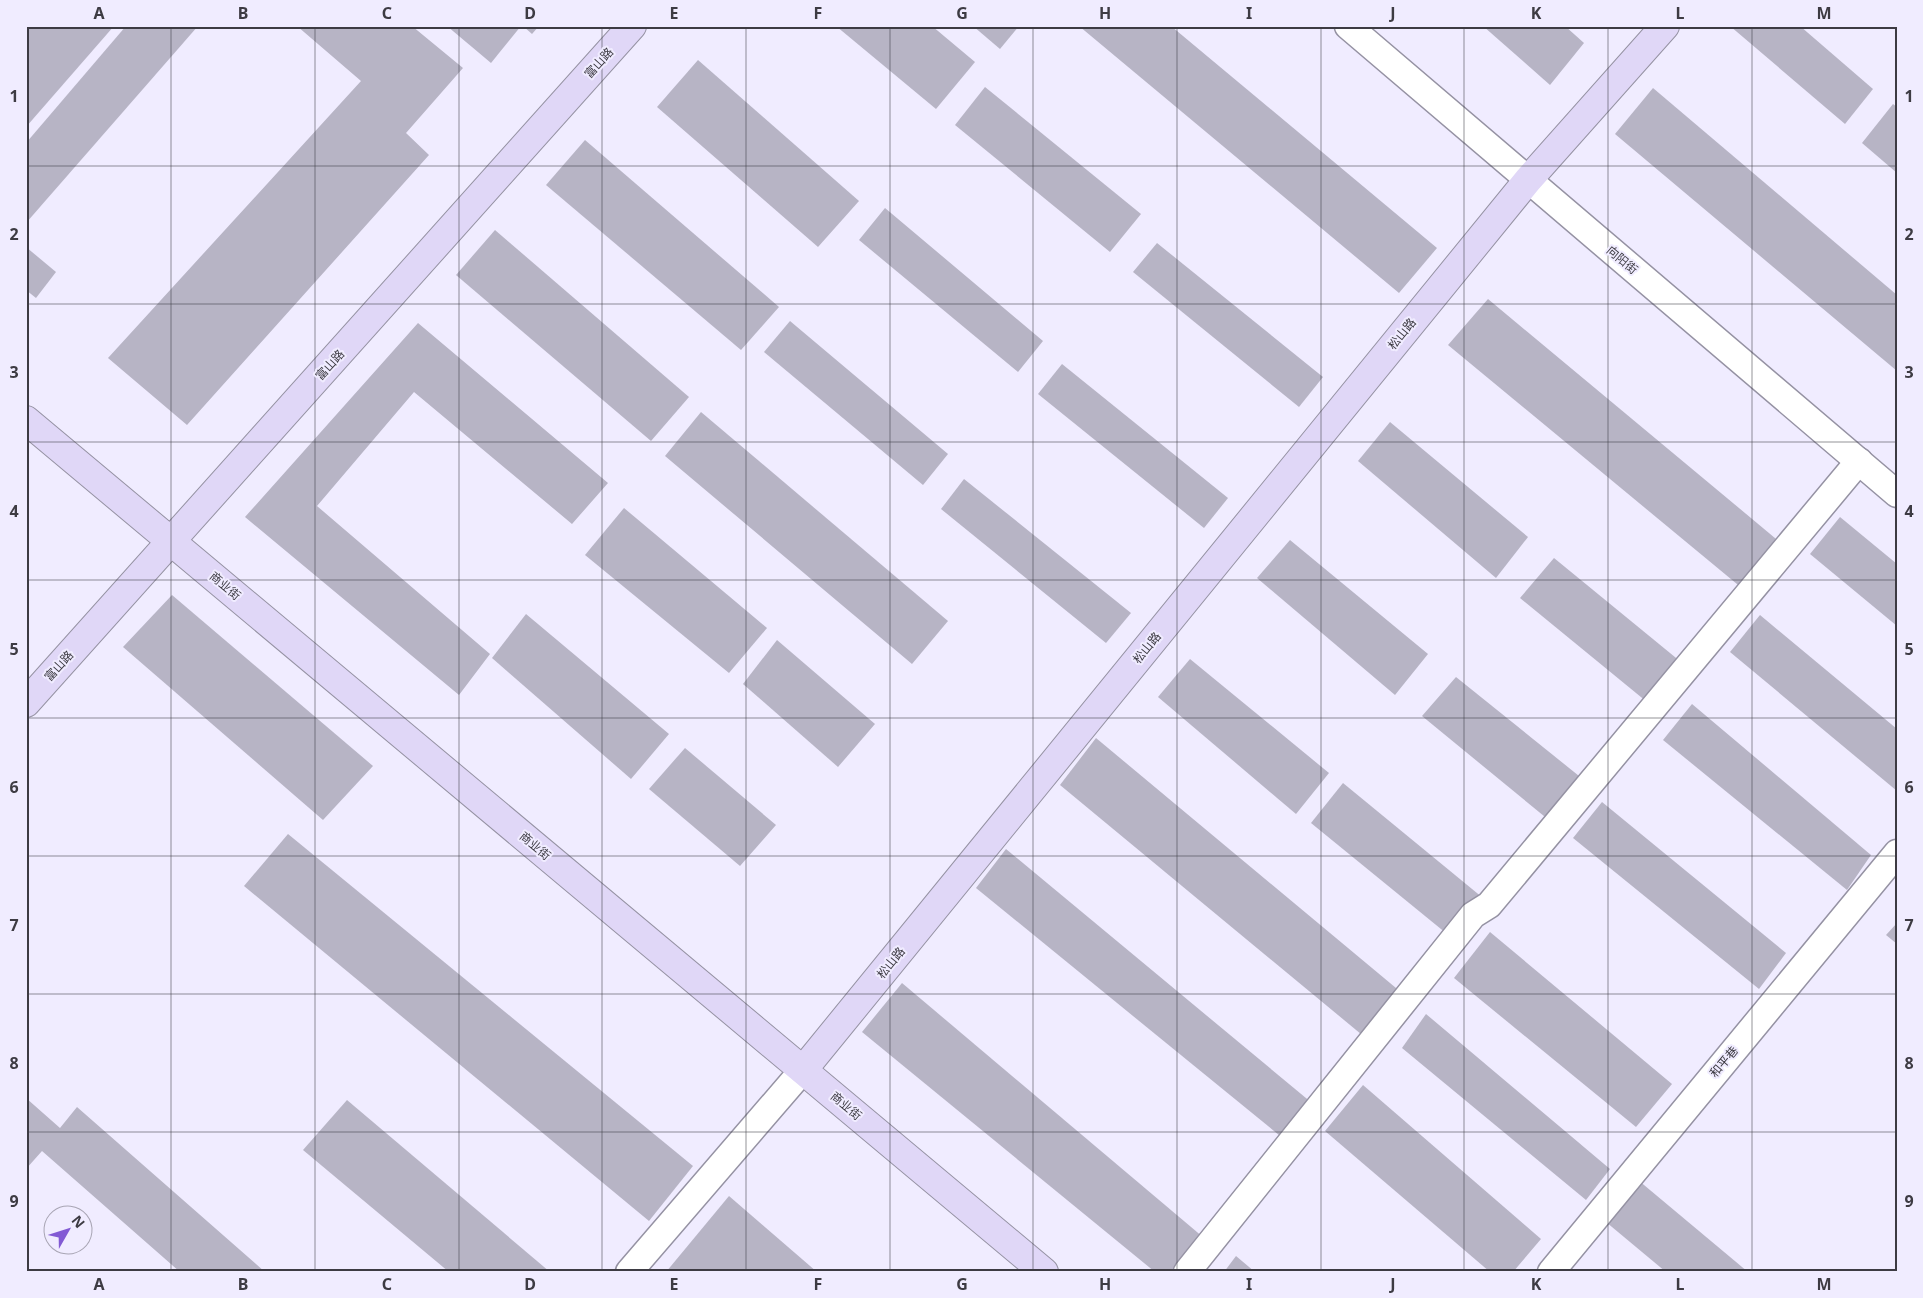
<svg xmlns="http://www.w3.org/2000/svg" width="1923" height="1298" font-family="'Noto Sans','Noto Sans SC',sans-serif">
<rect width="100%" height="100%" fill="#f0ecff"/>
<g fill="#b7b4c5">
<polygon points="26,26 114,26 26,127"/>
<polygon points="126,26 198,26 26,223 26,143"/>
<polygon points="297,26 412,26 463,68 406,133 429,155 187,425 108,358 361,81"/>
<polygon points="447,26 521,26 491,63"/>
<polygon points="523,26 539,26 532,34"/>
<polygon points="836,26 932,26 975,62 936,109"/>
<polygon points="973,26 1019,26 1000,49"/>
<polygon points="1079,26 1171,26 1437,248 1399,293"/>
<polygon points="1483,26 1565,26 1584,43 1550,85"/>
<polygon points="1730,26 1800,26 1873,89 1845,124"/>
<polygon points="698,60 859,201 818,247 657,107"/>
<polygon points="985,87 1141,214 1110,252 955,125"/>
<polygon points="1653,88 1897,295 1897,371 1615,134"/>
<polygon points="1893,104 1897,107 1897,173 1862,143"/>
<polygon points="585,140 779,307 741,350 546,185"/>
<polygon points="885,208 1043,341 1018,372 859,240"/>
<polygon points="495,230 689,397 651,441 456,275"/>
<polygon points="1157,243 1323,377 1299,407 1133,272"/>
<polygon points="26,247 56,272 36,298 26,290"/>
<polygon points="1488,299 1781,543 1743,589 1448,345"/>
<polygon points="790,321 948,454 923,485 764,352"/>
<polygon points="418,323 608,483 572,524 414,392 317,506 490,654 459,695 245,517"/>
<polygon points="1062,364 1228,498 1204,528 1038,394"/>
<polygon points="701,412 948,621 912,664 665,456"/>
<polygon points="1390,422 1528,537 1496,578 1358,461"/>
<polygon points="964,479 1131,613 1106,643 941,509"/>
<polygon points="624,508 767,628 729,673 585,555"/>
<polygon points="1840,517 1897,564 1897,626 1810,554"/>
<polygon points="1290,540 1428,654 1395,695 1257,578"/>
<polygon points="1554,558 1681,662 1647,702 1520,598"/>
<polygon points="172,595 373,766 323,820 123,647"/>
<polygon points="526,614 669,734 631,779 492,658"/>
<polygon points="1760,615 1897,729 1897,791 1730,652"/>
<polygon points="777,640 875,724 838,767 743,684"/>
<polygon points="1190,659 1329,773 1296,814 1158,697"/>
<polygon points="1456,677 1584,780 1550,821 1422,716"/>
<polygon points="1692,704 1871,855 1847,890 1663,740"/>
<polygon points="1096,738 1408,998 1373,1044 1060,785"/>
<polygon points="685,748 776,825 740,866 649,789"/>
<polygon points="1343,783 1483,898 1452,938 1311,823"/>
<polygon points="1602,802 1786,953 1759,989 1573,838"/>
<polygon points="288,834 693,1166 649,1221 244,886"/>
<polygon points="1006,849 1318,1108 1290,1144 976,888"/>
<polygon points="1897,923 1897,944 1886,935"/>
<polygon points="1490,932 1672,1084 1636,1127 1454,978"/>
<polygon points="902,983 1210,1243 1184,1272 1155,1272 862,1032"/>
<polygon points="1426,1014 1610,1169 1586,1200 1402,1048"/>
<polygon points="1363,1085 1541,1239 1513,1272 1490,1272 1325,1131"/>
<polygon points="26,1098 60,1128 77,1107 265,1272 180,1272 42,1151 26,1169"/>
<polygon points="347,1100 550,1272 449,1272 303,1150"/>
<polygon points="1638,1180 1748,1272 1666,1272 1606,1222"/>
<polygon points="729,1196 817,1272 666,1272"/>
<polygon points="1236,1256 1255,1272 1224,1272"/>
</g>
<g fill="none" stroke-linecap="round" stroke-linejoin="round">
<g stroke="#9592a3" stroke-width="29">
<g id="street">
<polyline points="1348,26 1897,494"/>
<polyline points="629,1272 803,1070"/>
<polyline points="1187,1272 1473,915 1489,905 1859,461"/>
<polyline points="1551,1272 1897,853"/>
</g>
</g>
<g stroke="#9592a3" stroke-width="30">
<g id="secondary">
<polyline points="26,420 1044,1272"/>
<polyline points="26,703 632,26"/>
<polyline points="803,1070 1528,180 1665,26"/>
</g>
</g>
<use href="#street" stroke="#fff" stroke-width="26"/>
<use href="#secondary" stroke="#e0d7f7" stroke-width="28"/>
</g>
<path fill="none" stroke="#3d3b43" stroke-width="1" stroke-opacity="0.55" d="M171,26V1272M315,26V1272M459,26V1272M602,26V1272M746,26V1272M890,26V1272M1033,26V1272M1177,26V1272M1321,26V1272M1464,26V1272M1608,26V1272M1752,26V1272M26,166H1897M26,304H1897M26,442H1897M26,580H1897M26,718H1897M26,856H1897M26,994H1897M26,1132H1897"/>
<g text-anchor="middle" stroke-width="4" stroke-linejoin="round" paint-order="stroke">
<g font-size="12" fill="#3d3b43" stroke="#f0ecff">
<text transform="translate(599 63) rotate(-48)" y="4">富山路</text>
<text transform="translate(1622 260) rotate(40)" y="4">向阳街</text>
<text transform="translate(1402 334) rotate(-51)" y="4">松山路</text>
<text transform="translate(330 365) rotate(-48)" y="4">富山路</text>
<text transform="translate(225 586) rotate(40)" y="4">商业街</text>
<text transform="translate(1147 648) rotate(-51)" y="4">松山路</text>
<text transform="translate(59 666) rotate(-48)" y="4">富山路</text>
<text transform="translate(535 846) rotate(40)" y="4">商业街</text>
<text transform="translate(891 963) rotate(-51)" y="4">松山路</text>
<text transform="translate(1724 1062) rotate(-50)" y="4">和平巷</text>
<text transform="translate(846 1106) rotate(40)" y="4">商业街</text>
</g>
</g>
<rect width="1923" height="1298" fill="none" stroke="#f0ecff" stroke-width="55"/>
<g transform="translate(68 1230) rotate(51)"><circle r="24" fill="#f0ecff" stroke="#a8a5b4"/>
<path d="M0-4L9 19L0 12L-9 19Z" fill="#825ad4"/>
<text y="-8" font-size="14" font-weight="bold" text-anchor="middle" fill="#3d3b43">N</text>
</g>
<rect x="28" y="28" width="1868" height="1242" fill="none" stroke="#3d3b43" stroke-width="2"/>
<g font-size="16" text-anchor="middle" font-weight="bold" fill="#3d3b43">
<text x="99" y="19">A</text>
<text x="243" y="19">B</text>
<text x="387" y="19">C</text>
<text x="530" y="19">D</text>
<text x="674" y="19">E</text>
<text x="818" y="19">F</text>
<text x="962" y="19">G</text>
<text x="1105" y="19">H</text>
<text x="1249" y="19">I</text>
<text x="1393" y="19">J</text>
<text x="1536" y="19">K</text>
<text x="1680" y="19">L</text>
<text x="1824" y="19">M</text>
<text x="14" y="102">1</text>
<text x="1909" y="102">1</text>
<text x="14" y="240">2</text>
<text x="1909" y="240">2</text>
<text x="14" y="378">3</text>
<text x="1909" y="378">3</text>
<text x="14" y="517">4</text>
<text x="1909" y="517">4</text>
<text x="14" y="655">5</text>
<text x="1909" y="655">5</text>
<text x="14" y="793">6</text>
<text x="1909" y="793">6</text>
<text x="14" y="931">7</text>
<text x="1909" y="931">7</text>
<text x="14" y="1069">8</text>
<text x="1909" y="1069">8</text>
<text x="14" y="1207">9</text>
<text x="1909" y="1207">9</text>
<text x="99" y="1290">A</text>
<text x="243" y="1290">B</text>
<text x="387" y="1290">C</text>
<text x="530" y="1290">D</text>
<text x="674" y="1290">E</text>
<text x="818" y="1290">F</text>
<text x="962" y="1290">G</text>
<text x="1105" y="1290">H</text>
<text x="1249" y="1290">I</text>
<text x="1393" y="1290">J</text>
<text x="1536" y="1290">K</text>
<text x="1680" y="1290">L</text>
<text x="1824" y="1290">M</text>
</g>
</svg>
